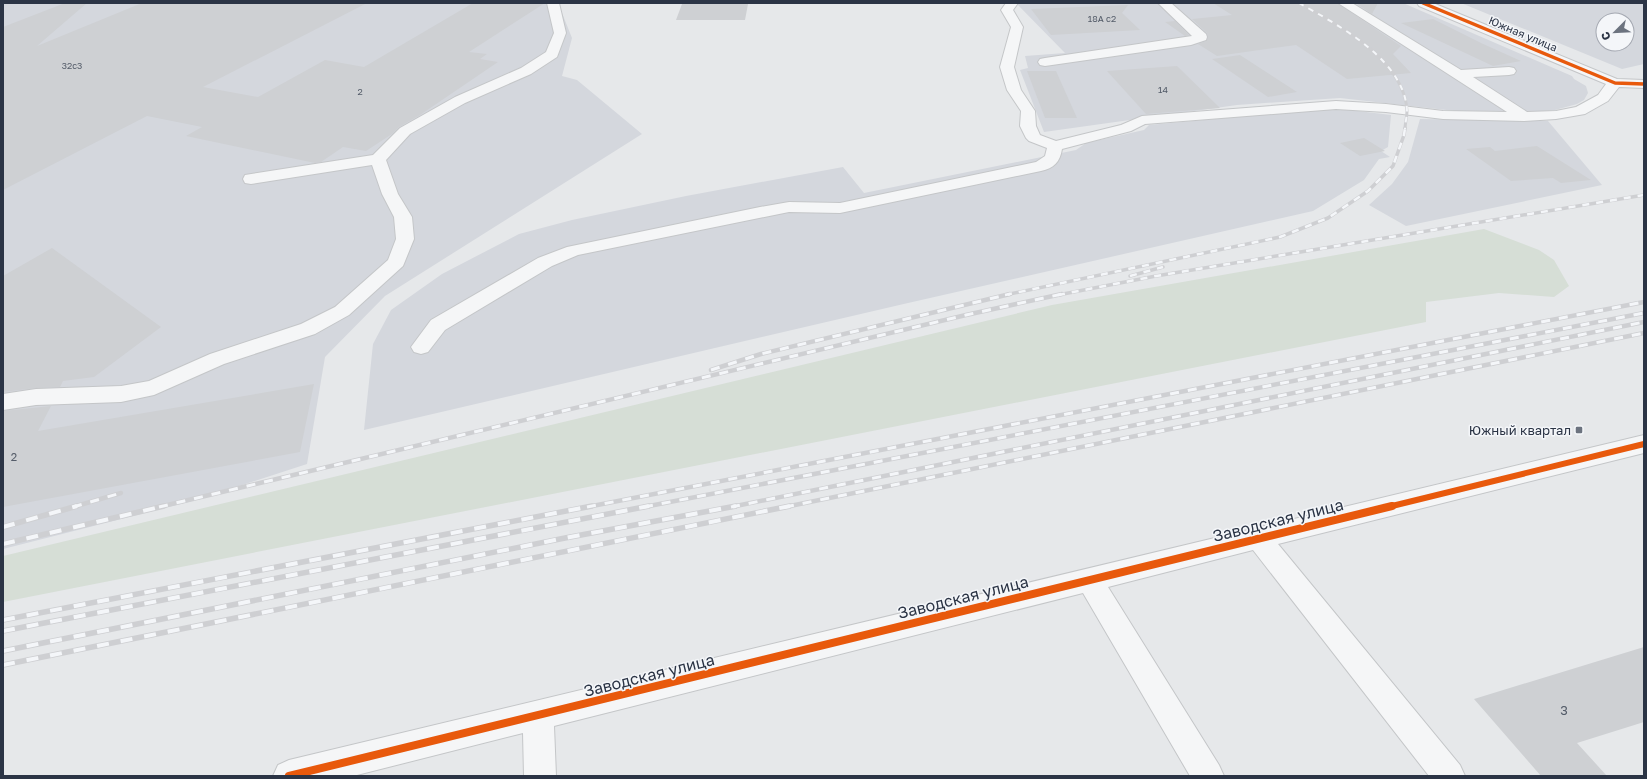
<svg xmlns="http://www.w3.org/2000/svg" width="1647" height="779" font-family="'Golos Text',sans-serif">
<rect width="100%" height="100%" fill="#e6e8ea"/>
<g fill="#d4d7dd" fill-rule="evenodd">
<polygon points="3,3 558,3 572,38 562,76 577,80 642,134 385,296 325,357 307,464 196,500 3,549"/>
<polygon points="1016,3 1403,3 1572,76 1574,79 1586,86 1588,93 1584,100 1577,104 1555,110 1529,112 1473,113 1340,98 1237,105 1044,132 1020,70 1028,68 1025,56 1065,53"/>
<path d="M1461,3H1644V64L1622,69ZM1603,20H1627V44H1603Z"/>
<polygon points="1333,108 1391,115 1388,147 1381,151 1390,157 1379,159 1364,180 1313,211 908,303 364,430 373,344 391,310 442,274 519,234 572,220 686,196 843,167 864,193 1076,150 1086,143 1144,130 1149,125"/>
<polygon points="1420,119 1548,121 1602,185 1406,226 1369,205 1392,184 1408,162"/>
</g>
<polygon fill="#d6ded6" points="1484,229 1539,250 1554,260 1569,286 1554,297 1499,293 1426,302 1426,322 3,602 3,556 1052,305"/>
<g fill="#ced0d3">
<polygon points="65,3 87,3 37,46 142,3 367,3 203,87 258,97 325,60 364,67 473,3 545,3 469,52 487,54 480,59 498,62 420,115 399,127 392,134 366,151 343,147 321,162 315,163 186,136 202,127 147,116 3,190 3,27"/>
<polygon points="1213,3 1337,3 1401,46 1393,54 1411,73 1347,79 1296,45 1217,56 1198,44 1206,41 1208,37 1207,33 1192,19 1232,15"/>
<polygon points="1366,3 1378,3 1372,14 1357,4"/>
<polygon points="682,4 748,4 745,20 676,20"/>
<polygon points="1128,5 1122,13 1140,30 1051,35 1031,9"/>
<polygon points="1433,19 1481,43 1521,61 1493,66 1401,23"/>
<polygon points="1175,21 1189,35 1185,36 1165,22"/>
<polygon points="1240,55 1297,92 1268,97 1212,59"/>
<polygon points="1177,66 1220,108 1146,114 1107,71"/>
<polygon points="1027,71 1056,71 1077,118 1045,118"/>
<polygon points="1364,138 1385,151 1360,156 1340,143"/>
<polygon points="1537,146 1591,180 1561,183 1553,178 1511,181 1466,149 1490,147 1495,151"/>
<polygon points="52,248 161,327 94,377 63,381 60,387 36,388 3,392 3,276"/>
<polygon points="314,384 300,452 3,507 3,411 51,406 38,431"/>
<polygon points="1644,647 1644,722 1577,743 1607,776 1541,776 1474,699"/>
</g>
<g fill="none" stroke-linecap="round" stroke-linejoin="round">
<g stroke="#c4c6c8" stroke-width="2">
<g id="minor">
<polygon points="547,3 559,3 566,33 557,57 531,74 465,103 410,134 386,160 398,194 412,217 414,239 403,266 349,315 315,334 224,364 154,395 121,402 36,405 3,410 3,394 36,389 121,386 149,381 210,354 301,324 335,307 388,260 396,239 394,217 382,194 372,165 251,184 245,183 243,179 245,175 373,155 400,128 455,97 521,68 546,52 554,33"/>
<path d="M1006,3H1018L1013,10L1023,27L1014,67L1021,90L1035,111L1036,126L1040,135L1056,141L1121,125L1142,116L1336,101L1386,104L1443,111L1507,112L1338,3H1352L1461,70L1509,67L1514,68L1516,71L1514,74L1509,75L1473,77L1527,112L1556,111L1576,107L1598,95L1606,84L1419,6L1417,3H1433L1617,79L1644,80V88L1619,87L1608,101L1585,114L1556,119L1524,121L1443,119L1386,112L1336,109L1145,124L1131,131L1062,149C1060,162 1054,168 1041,171L840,213L789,212L578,255L552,266L445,330L428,352L421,354L414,352L411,347L431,320L538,258L567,247L760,207L789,202L840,203L1036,162L1045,156L1047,148L1029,141L1026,138L1020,126L1021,111L1007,90L1000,67L1011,27L1001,10Z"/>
<polygon points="1158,3 1171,3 1206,34 1207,37 1206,40 1191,45 1045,66 1040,65 1038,62 1040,59 1045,58 1192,36"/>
<polygon points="1644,435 1644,453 1278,544 1460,765 1465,776 1429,776 1253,550 1108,587 1219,765 1224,776 1190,776 1083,593 554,726 556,776 524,776 523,733 353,776 273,776 278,765 289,760"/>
</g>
</g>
<use href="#minor" fill="#f5f6f7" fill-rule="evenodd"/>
<g stroke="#cecfd2" stroke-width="3">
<path id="rail-far3" d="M1299,3C1338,25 1405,60 1407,111C1407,117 1405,123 1405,129"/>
</g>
<g stroke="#cecfd2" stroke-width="3.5">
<g id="rail-far2">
<polyline points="1130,276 1163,267"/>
<polyline points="1005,295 1280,237 1328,218 1368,191 1393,166 1404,135 1405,128"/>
<polyline points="1058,295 1156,276 1644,195"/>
</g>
</g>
<g stroke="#cecfd2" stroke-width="4.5">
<g id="rail-far1">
<polyline points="711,370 761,354 1010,294"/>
<polyline points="73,507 121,493"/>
<polyline points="159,507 966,315 1062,294"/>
<polyline points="587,507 1644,302"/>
<polyline points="644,507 1644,313"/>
<polyline points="731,507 1644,322"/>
<polyline points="785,507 1644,333"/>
</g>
</g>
<g stroke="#cecfd2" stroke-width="5.5">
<g id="rail">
<polyline points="3,527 77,506"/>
<polyline points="3,544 164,506"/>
<polyline points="3,620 592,506"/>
<polyline points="3,631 649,506"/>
<polyline points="3,651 565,538 736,506"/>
<polyline points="3,665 790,506"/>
</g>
</g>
<use href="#rail-far3" stroke="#f4f6f9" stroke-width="2" stroke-dasharray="5.5" stroke-linecap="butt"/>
<use href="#rail-far2" stroke="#f4f6f9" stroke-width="2.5" stroke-dasharray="7" stroke-linecap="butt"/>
<use href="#rail-far1" stroke="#f4f6f9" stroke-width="3" stroke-dasharray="9" stroke-linecap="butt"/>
<use href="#rail" stroke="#f4f6f9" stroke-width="4" stroke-dasharray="12" stroke-linecap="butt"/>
<g stroke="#f4f6f9" stroke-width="5">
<polyline id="cycleway-far2" points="1423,3 1615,83 1644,84"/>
</g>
<g stroke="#f4f6f9" stroke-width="8">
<polyline id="cycleway-far1" points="1388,507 1644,444"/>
</g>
<g stroke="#f4f6f9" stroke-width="10">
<polyline id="cycleway" points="289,776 1392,506"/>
</g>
<use href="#cycleway-far2" stroke="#e8590c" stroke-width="3.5"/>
<use href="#cycleway-far1" stroke="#e8590c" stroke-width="6"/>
<use href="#cycleway" stroke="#e8590c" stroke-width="8"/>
</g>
<rect fill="#6c737f" stroke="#f4f6f9" stroke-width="1.5" x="1575" y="426" width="8" height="8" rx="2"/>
<g text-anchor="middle" stroke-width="3" stroke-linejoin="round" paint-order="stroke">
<g font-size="9" fill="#545c69">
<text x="1102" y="22">18А с2</text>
<text x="72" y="69">32с3</text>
<text x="1163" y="93">14</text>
<text x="360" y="95">2</text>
</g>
<g font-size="11" fill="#2b3445" stroke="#f4f6f9">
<text transform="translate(1523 34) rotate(23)" y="4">Южная улица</text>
</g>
<g font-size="11" fill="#545c69">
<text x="14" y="461">2</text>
</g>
<g font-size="13" fill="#2b3445" stroke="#f4f6f9" text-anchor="end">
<text x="1571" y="435">Южный квартал</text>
</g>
<g font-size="13" fill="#545c69">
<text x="1564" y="715">3</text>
</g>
<g font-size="16" fill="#2b3445" stroke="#f4f6f9">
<text transform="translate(1278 520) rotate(-14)" y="6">Заводская улица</text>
<text transform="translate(963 597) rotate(-14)" y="6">Заводская улица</text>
<text transform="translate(649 675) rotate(-14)" y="6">Заводская улица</text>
</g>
</g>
<rect width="1647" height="779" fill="none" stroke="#2b3445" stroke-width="8"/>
<g transform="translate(1615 32) rotate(246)"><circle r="19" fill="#f4f6f9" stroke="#a4a8b1"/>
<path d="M0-3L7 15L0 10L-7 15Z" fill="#6c737f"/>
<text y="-6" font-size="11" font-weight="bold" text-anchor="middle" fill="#2b3445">С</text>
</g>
</svg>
